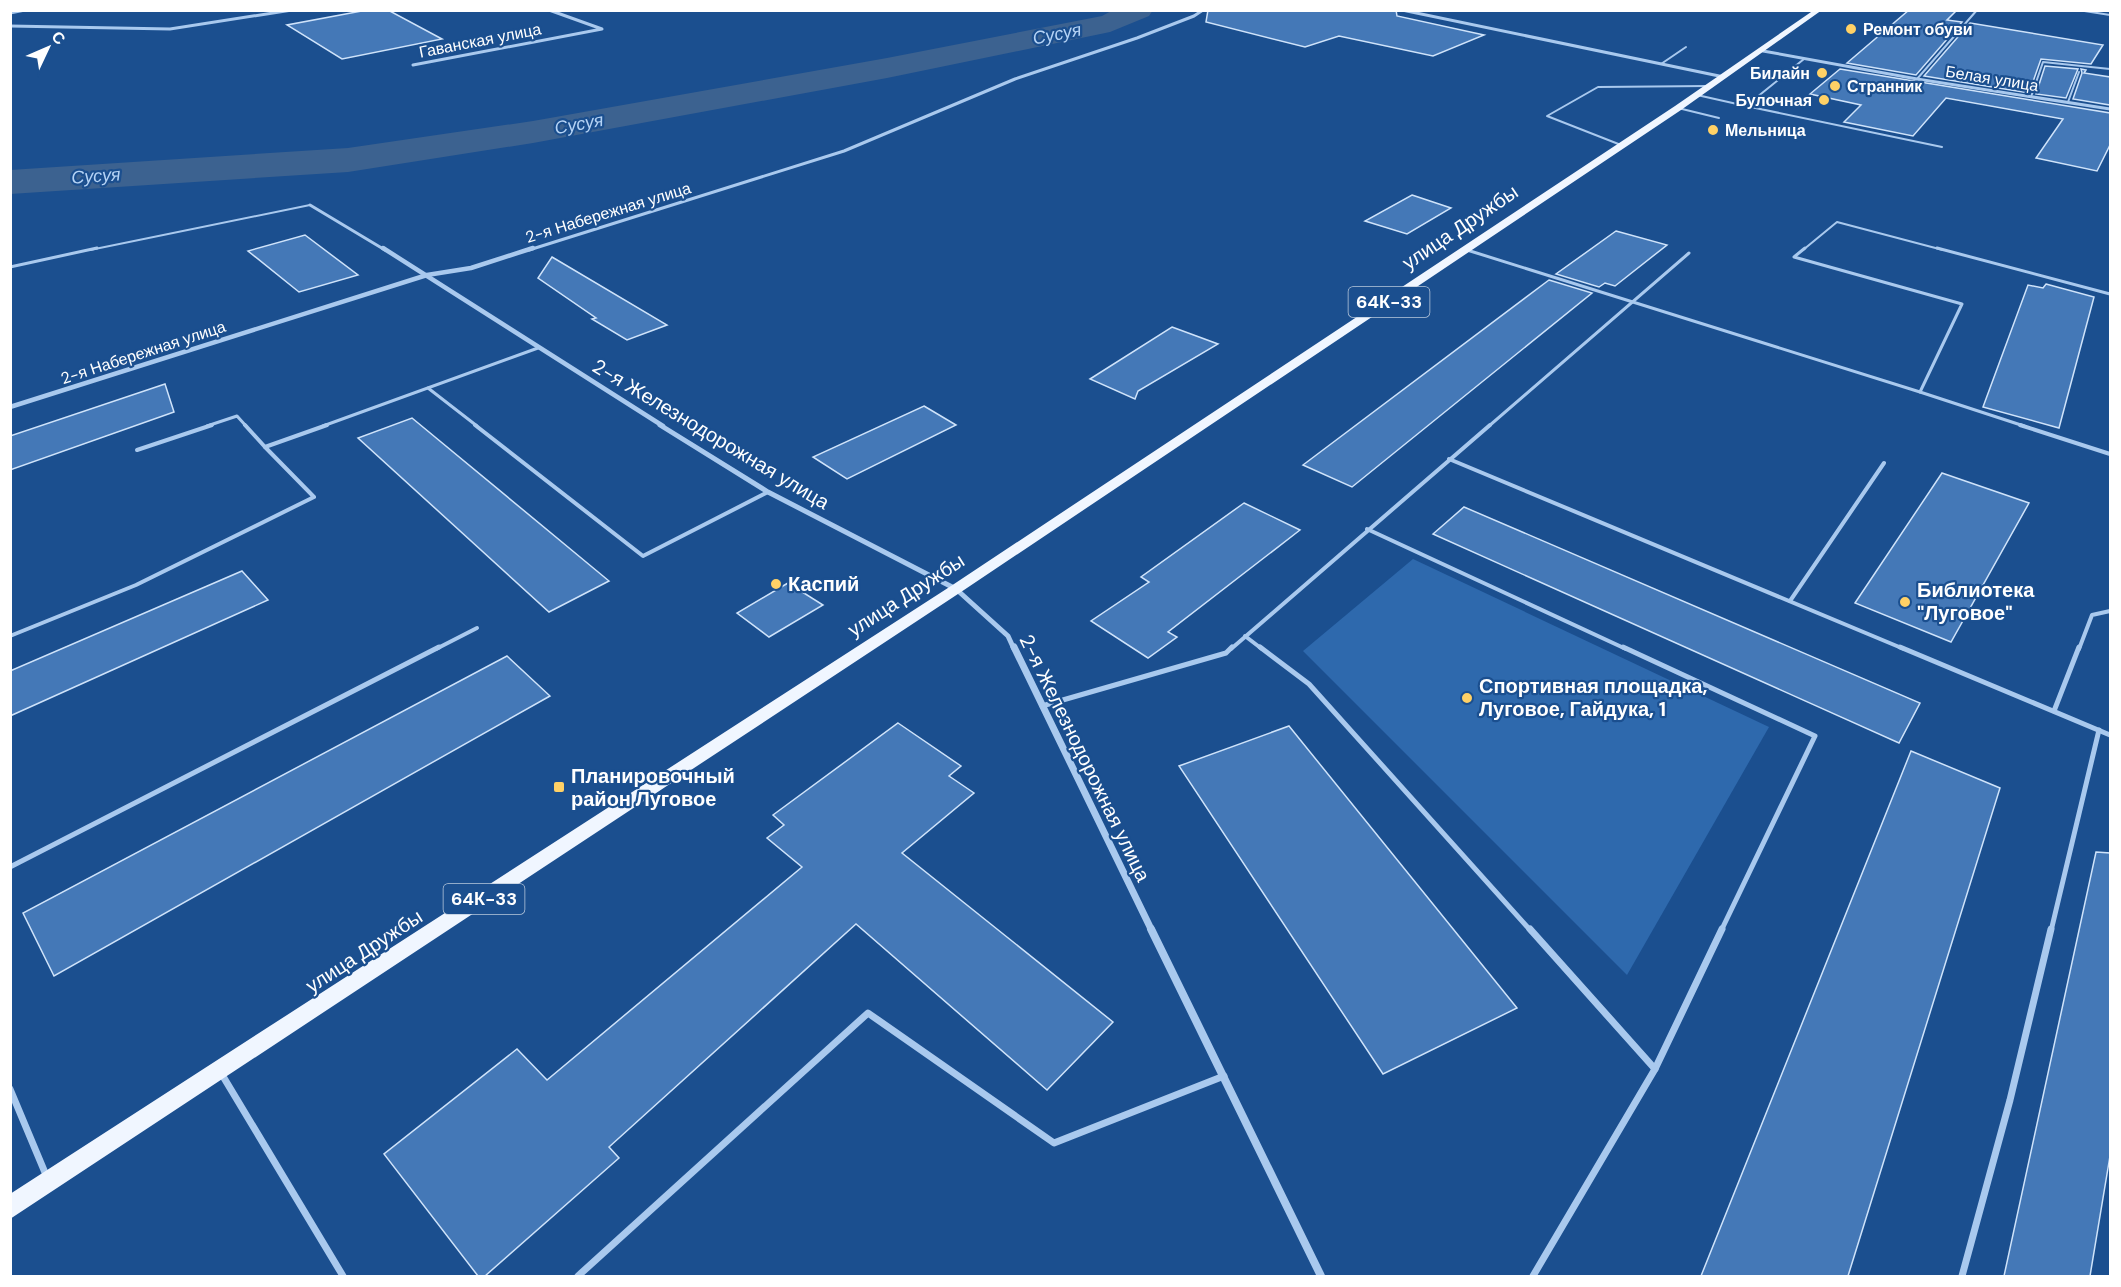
<svg xmlns="http://www.w3.org/2000/svg" width="2121" height="1287" font-family="'DM Sans',sans-serif">
<rect width="100%" height="100%" fill="#1b4f8f"/>
<polygon fill="#2e69ad" points="1413,559 1769,727 1627,975 1303,651"/>
<g fill="none" stroke-linecap="round" stroke-linejoin="round">
<polygon fill="#3c6290" fill-rule="evenodd" points="1113,10 1153,10 1149,16 1110,32 887,78 533,143 348,172 10,194 10,170 348,148 533,121 887,58 1102,16"/>
</g>
<g fill="#4478b7" stroke="#cfe3fa" stroke-width="1.5">
<polygon points="367,10 388,10 442,39 342,59 287,25"/>
<polygon points="1208,10 1396,10 1397,16 1484,35 1433,56 1339,36 1305,47 1206,22"/>
<polygon points="1909,10 1957,10 1947,20 1962,22 1916,75 1847,63"/>
<polygon points="1970,23 2103,45 2091,64 2041,59 2029,93 1924,76"/>
<polygon points="2045,66 2078,69 2066,98 2036,94"/>
<polygon points="1840,69 2110,113 2110,145 2097,171 2036,158 2063,119 1946,98 1913,136 1844,122 1861,105 1810,94"/>
<polygon points="2081,69 2086,70 2084,73 2110,77 2110,105 2073,99 2082,73"/>
<polygon points="1412,195 1451,208 1407,234 1365,221"/>
<polygon points="1616,231 1667,245 1615,286 1605,283 1599,287 1556,274"/>
<polygon points="305,235 358,275 299,292 248,251"/>
<polygon points="552,257 667,325 627,340 592,319 596,318 538,278"/>
<polygon points="1549,280 1592,293 1352,487 1303,465"/>
<polygon points="2046,284 2094,297 2059,428 1983,407 2028,285 2043,288"/>
<polygon points="1172,327 1218,344 1138,391 1135,399 1090,379"/>
<polygon points="165,384 174,412 10,470 10,436"/>
<polygon points="924,406 956,425 847,479 813,457"/>
<polygon points="412,418 609,581 549,612 358,438"/>
<polygon points="1942,473 2029,503 1951,642 1855,603"/>
<polygon points="1244,503 1300,530 1168,632 1177,637 1148,658 1091,621 1149,582 1141,577"/>
<polygon points="1464,507 1920,703 1899,743 1433,534"/>
<polygon points="242,571 268,600 10,716 10,671"/>
<polygon points="788,583 823,605 769,637 737,613"/>
<polygon points="507,656 550,696 54,976 23,913"/>
<polygon points="898,723 961,766 949,776 974,793 902,853 1113,1022 1047,1090 856,924 609,1147 619,1158 485,1276 478,1276 384,1154 517,1049 547,1080 802,867 767,838 784,825 773,815"/>
<polygon points="1289,726 1517,1008 1383,1074 1179,766"/>
<polygon points="1911,751 2000,788 1848,1276 1701,1276"/>
<polygon points="2096,852 2110,853 2110,1156 2090,1276 2004,1276"/>
</g>
<g fill="none" stroke-linecap="round" stroke-linejoin="round">
<g stroke="#a9c9ee" stroke-width="2">
<polyline points="2078,10 2110,15"/>
<polyline points="1661,64 1686,47"/>
<polyline points="1917,79 1977,10"/>
<polyline points="1697,95 1746,106 1804,59"/>
<polyline points="2031,97 2043,62 2110,69"/>
<polyline points="2068,102 2079,72"/>
<polyline points="1746,106 1942,147"/>
<polyline points="1678,108 1719,118"/>
<polyline points="1621,145 1547,116 1598,87 1707,86"/>
<polyline points="90,250 310,205"/>
<polyline points="1803,250 1837,222 1943,250"/>
</g>
<g stroke="#a9c9ee" stroke-width="3">
<polyline points="1937,248 2110,294"/>
<polyline points="1467,250 1920,392 1962,304 1794,257 1805,248"/>
<polyline points="10,267 97,248"/>
<polyline points="428,388 477,426"/>
<polyline points="1920,392 2024,426"/>
<polyline points="207,426 237,416 246,426"/>
<polyline points="323,426 538,348"/>
<polyline points="1489,426 1689,253"/>
</g>
<g stroke="#a9c9ee" stroke-width="4">
<polyline points="245,425 265,447"/>
<polyline points="475,425 643,556 768,492"/>
<polyline points="2020,425 2110,454"/>
<polyline points="137,450 212,425"/>
<polyline points="1449,459 1904,649"/>
<polyline points="1367,529 1626,649"/>
<polyline points="1790,601 1884,463"/>
<polyline points="10,636 136,585 314,497 265,447 327,425"/>
<polyline points="1245,636 1262,649"/>
<polyline points="436,649 477,628"/>
<polyline points="1231,649 1490,425"/>
<polyline points="2079,649 2092,615 2110,611"/>
</g>
<g stroke="#a9c9ee" stroke-width="5">
<polyline points="1260,647 1309,684 1531,931"/>
<polyline points="1623,647 1815,736 1721,931"/>
<polyline points="1900,647 2110,735"/>
<polyline points="1042,706 1226,653 1232,647"/>
<polyline points="2054,711 2079,647"/>
<polyline points="10,867 439,647"/>
<polyline points="2051,931 2099,730"/>
</g>
<g stroke="#a9c9ee" stroke-width="7">
<polyline points="1530,929 1655,1069 1533,1276"/>
<polyline points="1655,1069 1722,929"/>
<polyline points="221,1073 343,1276"/>
<polyline points="10,1089 46,1175"/>
<polyline points="578,1276 868,1013 1054,1143 1224,1076"/>
<polyline points="1962,1276 2010,1100 2051,929"/>
</g>
<g stroke="#a9c9ee" stroke-width="3">
<polyline points="1402,10 1724,77"/>
<polyline points="10,13 25,10"/>
<polyline points="10,26 170,29 292,10"/>
<polyline points="1763,51 1917,79 2110,109"/>
<polyline points="413,65 602,29 549,10"/>
<polyline points="310,205 385,250"/>
<polyline points="529,250 844,151 1015,79 1137,38 1194,16 1203,10"/>
</g>
<g stroke="#a9c9ee" stroke-width="4.5">
<polyline points="383,248 663,426"/>
<polyline points="10,407 427,275 471,268 533,248"/>
</g>
<polyline stroke="#a9c9ee" stroke-width="5" points="660,425 768,492 956,589 1008,636 1014,649"/>
<polyline stroke="#a9c9ee" stroke-width="7" points="1014,647 1152,931"/>
<polyline stroke="#a9c9ee" stroke-width="8" points="1151,929 1321,1276"/>
<polygon fill="#f0f6ff" fill-rule="evenodd" points="1814,10 1822,10 1681,110 961,592 10,1219 10,1194 951,586 1675,106"/>
</g>
<g fill="#ffd166" stroke="#1b4f8f" stroke-width="2">
<circle cx="1851" cy="29" r="6"/>
<circle cx="1822" cy="73" r="6"/>
<circle cx="1835" cy="86" r="6"/>
<circle cx="1824" cy="100" r="6"/>
<circle cx="1713" cy="130" r="6"/>
<circle cx="776" cy="584" r="6"/>
<circle cx="1905" cy="602" r="6"/>
<circle cx="1467" cy="698" r="6"/>
<rect x="553" y="781" width="12" height="12" rx="3"/>
</g>
<g text-anchor="middle" stroke-width="4.5" stroke-linejoin="round" paint-order="stroke">
<g font-size="16" font-weight="bold" fill="#fff" stroke="#1b4f8f" text-anchor="start">
<text x="1863" y="35">Ремонт обуви</text>
<text x="1810" y="79" text-anchor="end">Билайн</text>
<text x="1847" y="92">Странник</text>
<text x="1812" y="106" text-anchor="end">Булочная</text>
<text x="1725" y="136">Мельница</text>
</g>
<g font-size="16" fill="#fff" stroke="#1b4f8f">
<text transform="translate(480 40) rotate(-11)" y="6">Гаванская улица</text>
<text transform="translate(1992 78) rotate(9)" y="6">Белая улица</text>
<text transform="translate(608 212) rotate(-17)" y="6">2-я Набережная улица</text>
<text transform="translate(143 352) rotate(-18)" y="6">2-я Набережная улица</text>
</g>
<g font-size="18" font-style="italic" fill="#b5d3f5" stroke="#1b4f8f">
<text transform="translate(1057 34) rotate(-11)" y="6">Сусуя</text>
<text transform="translate(579 124) rotate(-10)" y="6">Сусуя</text>
<text transform="translate(96 176) rotate(-4)" y="6">Сусуя</text>
</g>
<g fill="#1b4f8f" stroke="#bbcadd" stroke-width="1.5">
<rect x="1348.5" y="287" width="81" height="30" rx="4.5"/>
<rect x="443.5" y="884" width="81" height="30" rx="4.5"/>
</g>
<g font-size="18" font-weight="bold" fill="#fff">
<text x="1389" y="308">64К-33</text>
<text x="484" y="905">64К-33</text>
</g>
<g font-size="20" fill="#fff" stroke="#1b4f8f">
<text transform="translate(1460 227) rotate(-34)" y="7">улица Дружбы</text>
<text transform="translate(711 434) rotate(31)" y="7">2-я Железнодорожная улица</text>
<text transform="translate(906 595) rotate(-33)" y="7">улица Дружбы</text>
<text transform="translate(1085 758) rotate(64)" y="7">2-я Железнодорожная улица</text>
<text transform="translate(364 951) rotate(-33)" y="7">улица Дружбы</text>
</g>
<g font-size="20" font-weight="bold" fill="#fff" stroke="#1b4f8f" text-anchor="start">
<text x="788" y="591">Каспий</text>
<text x="1917" y="597">Библиотека<tspan x="1917" dy="23">"Луговое"</tspan></text>
<text x="1479" y="693">Спортивная площадка,<tspan x="1479" dy="23">Луговое, Гайдука, 1</tspan></text>
<text x="571" y="783">Планировочный<tspan x="571" dy="23">район Луговое</tspan></text>
</g>
</g>
<rect width="2121" height="1287" fill="none" stroke="#ffffff" stroke-width="24"/>
<g transform="translate(48 48) rotate(46)" stroke="#1b4f8f" stroke-width="4.5" paint-order="stroke">
<path d="M0-4.5L10 22L0 15L-10 22Z" fill="#ffffff"/>
<text y="-9" font-size="16" font-weight="bold" text-anchor="middle" fill="#ffffff">С</text>
</g>
</svg>
